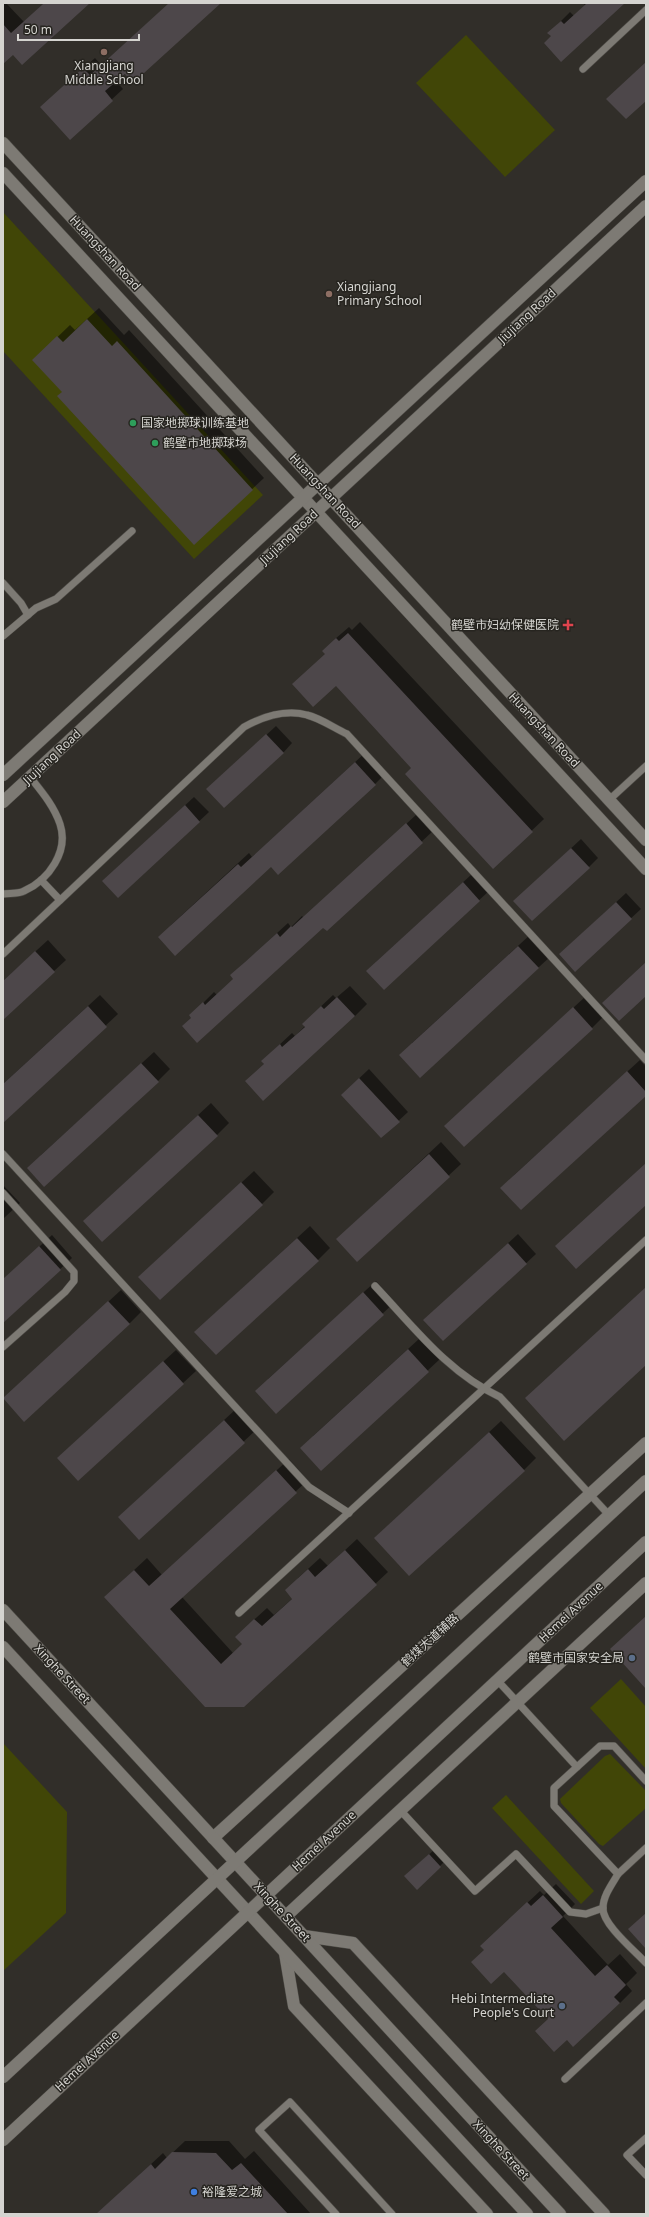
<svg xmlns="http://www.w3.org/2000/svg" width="649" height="2217" font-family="'Noto Sans','Noto Sans SC',sans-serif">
<rect width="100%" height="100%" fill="#312e29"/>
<g fill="#414607">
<polygon points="466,35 555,130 505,177 416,83"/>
<polygon points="3,212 263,495 194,559 3,351"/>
<polygon points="621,1679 646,1707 646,1769 590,1708"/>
<polygon points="3,1743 67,1812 66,1913 3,1971"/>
<polygon points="610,1754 646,1791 646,1808 603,1846 599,1844 561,1803 560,1799 605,1756"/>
<polygon points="506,1795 594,1891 581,1904 492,1808"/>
</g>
<g fill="#0007">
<polygon points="3,3 6,3 24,22 44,3 89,3 3,60"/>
<polygon points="170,3 220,3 116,81 123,89 70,138 53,96 95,58 101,65"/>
<polygon points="582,3 623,3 552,36 558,24 570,12 574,16 585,5"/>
<polygon points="99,308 124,335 129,330 264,478 194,543 63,392 45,349 70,325 75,330"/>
<polygon points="360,622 544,819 493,867 412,768 326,654 335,639 349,627 352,630"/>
<polygon points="276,726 292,743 283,753 217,780"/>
<polygon points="366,752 386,773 375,784 170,926 249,853 252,857"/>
<polygon points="194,797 209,812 118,897 113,872"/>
<polygon points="417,814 433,831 327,930 323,926 192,1017 201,1005 214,992 217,995 234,979 242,965 288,923 291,927 302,916 304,918"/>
<polygon points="581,839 598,858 589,867 524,892"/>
<polygon points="472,874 489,891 384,988 376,962"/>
<polygon points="626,893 641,909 575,970 570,945"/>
<polygon points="531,934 551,956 420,1076 412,1043"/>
<polygon points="48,940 66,960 3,1018 3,981"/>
<polygon points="350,986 367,1004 355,1016 264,1064 262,1061 292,1033 295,1036 305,1026 315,1012 333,995 336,998"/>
<polygon points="100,995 118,1014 3,1121 3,1084"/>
<polygon points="586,996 604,1016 592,1028 458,1114"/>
<polygon points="154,1052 170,1069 158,1081 40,1156"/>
<polygon points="640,1060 646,1067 646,1094 513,1176"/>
<polygon points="369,1069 408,1112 381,1137 351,1086"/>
<polygon points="211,1103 229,1123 217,1135 84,1221"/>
<polygon points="441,1142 461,1164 357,1261 350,1227"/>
<polygon points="254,1171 274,1192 262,1204 152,1265"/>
<polygon points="3,1185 20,1203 3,1219"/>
<polygon points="310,1226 330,1248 318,1260 208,1320"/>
<polygon points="518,1234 536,1254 443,1340 434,1311"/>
<polygon points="52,1235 72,1258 3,1322 3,1280"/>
<polygon points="376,1281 395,1302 276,1413 268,1379"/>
<polygon points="121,1290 141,1312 129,1324 16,1387"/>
<polygon points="420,1338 440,1359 321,1470 313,1436"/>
<polygon points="176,1350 196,1371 78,1480 71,1446"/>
<polygon points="236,1409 256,1430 139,1539 119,1517"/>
<polygon points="501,1421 536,1458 524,1470 375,1538"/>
<polygon points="289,1459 308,1480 182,1597 233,1653 243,1644 248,1625 267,1608 274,1615 293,1598 298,1578 320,1558 328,1566 357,1539 388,1572 244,1706 118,1585 147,1558 162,1575"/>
<polygon points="435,1849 446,1860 440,1866 412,1870"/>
<polygon points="556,1884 575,1904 563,1916 608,1965 620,1954 637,1973 626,1984 632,1991 620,2003 549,2019 485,1950 494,1934 540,1891 544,1895"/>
<polygon points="185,2141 229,2141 245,2159 254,2151 311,2214 97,2214 163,2153 167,2158"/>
</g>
<g fill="#4d474a">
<polygon points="44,3 90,3 22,65 13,55 3,64 3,24 11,33"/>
<polygon points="169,3 221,3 133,83 125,74 105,91 113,101 70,140 40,107 83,68 90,75"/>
<polygon points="587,3 625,3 561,62 544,43 551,36 547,33 561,21 564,24"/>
<polygon points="646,62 646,101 626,119 606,99"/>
<polygon points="87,319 112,346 117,341 253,490 194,545 57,396 62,392 32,360 57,336 63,342"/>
<polygon points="348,633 533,832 493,869 405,774 411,768 336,686 313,707 292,684 325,654 322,651 336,638 339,641"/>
<polygon points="266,734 284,753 224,808 206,789"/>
<polygon points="355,762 376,785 278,875 271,867 175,956 158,937 238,864 241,867"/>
<polygon points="185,805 200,822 118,898 102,881"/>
<polygon points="406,823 423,843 327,931 323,928 197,1043 182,1026 191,1018 189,1015 203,1002 205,1005 233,979 230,975 245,962 277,933 280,937 291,926 292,927"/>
<polygon points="571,848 590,868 532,921 513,901"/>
<polygon points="463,882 480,901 384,990 366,971"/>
<polygon points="616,902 632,919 575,972 559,954"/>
<polygon points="518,946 539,968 420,1078 399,1055"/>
<polygon points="35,951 55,972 3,1020 3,981"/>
<polygon points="646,962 646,996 619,1021 602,1003"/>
<polygon points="337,997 355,1016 263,1101 245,1081 264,1064 261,1061 280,1044 282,1047 305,1027 302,1024 321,1006 324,1009"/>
<polygon points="88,1006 107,1027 3,1123 3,1084"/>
<polygon points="573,1007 593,1029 464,1147 444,1126"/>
<polygon points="141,1063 159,1082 44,1187 27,1168"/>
<polygon points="627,1071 646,1092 646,1096 521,1210 500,1188"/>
<polygon points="359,1078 400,1122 381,1138 341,1095"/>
<polygon points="198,1115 218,1136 102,1242 83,1221"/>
<polygon points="429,1154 450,1177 357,1262 336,1239"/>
<polygon points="646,1163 646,1205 576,1269 555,1246"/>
<polygon points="241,1182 263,1205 160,1300 138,1277"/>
<polygon points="297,1238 319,1261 216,1355 194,1332"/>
<polygon points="508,1243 527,1264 443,1341 423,1320"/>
<polygon points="39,1246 61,1270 3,1323 3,1279"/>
<polygon points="646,1287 646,1365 564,1441 525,1398"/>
<polygon points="363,1292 384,1315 276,1414 255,1391"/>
<polygon points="108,1301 130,1324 24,1422 3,1398"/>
<polygon points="408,1349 429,1372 321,1471 300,1448"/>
<polygon points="163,1361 184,1384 78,1481 57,1458"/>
<polygon points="224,1420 245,1443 139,1540 118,1517"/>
<polygon points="489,1432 525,1471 409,1576 374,1538"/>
<polygon points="276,1470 297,1493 170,1609 221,1664 242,1644 235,1637 254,1619 262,1626 292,1599 285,1590 308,1569 315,1577 345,1550 377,1585 244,1707 205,1707 104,1597 134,1570 149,1586"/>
<polygon points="646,1616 646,1689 610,1649"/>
<polygon points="429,1854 441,1867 417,1890 404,1876"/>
<polygon points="543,1895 563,1917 551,1928 595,1976 607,1965 626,1985 614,1997 620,2003 573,2047 567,2040 554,2052 535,2031 548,2019 504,1972 491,1984 471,1962 484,1950 480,1946 527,1902 531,1906"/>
<polygon points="646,1913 646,1949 628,1929"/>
<polygon points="172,2152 216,2153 232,2170 241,2163 288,2214 96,2214 151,2164 155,2169"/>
</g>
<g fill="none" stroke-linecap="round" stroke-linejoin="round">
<g stroke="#4e4c47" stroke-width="8">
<g id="lane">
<polyline points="583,69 646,10"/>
<polyline points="3,583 21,603 28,615"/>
<polyline points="3,636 36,608 56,599 132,531"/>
<polyline points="609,800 646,766"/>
<polyline points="41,880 60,900"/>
<path d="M3,894C9,893 19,894 24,891C49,880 69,851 60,824C54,806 42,792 30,777"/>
<path d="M3,954L244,727C262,717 286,709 307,715C320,718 334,728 347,734L646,1060"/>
<polyline points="3,1154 309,1487 349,1513"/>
<polyline points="3,1193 74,1272 74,1281 65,1292 3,1347"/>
<path d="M375,1286C413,1326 448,1373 500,1397L609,1515"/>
<polyline points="239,1613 646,1240"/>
<polyline points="497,1680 577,1767"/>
<polyline points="646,1781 614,1746 600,1746 554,1788 554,1806 618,1874 646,1848"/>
<polyline points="400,1810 475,1891 516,1854 570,1912 586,1914 603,1908"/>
<path d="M618,1874C612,1884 603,1896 603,1908C602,1924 635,1951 646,1963"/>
<polyline points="565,2079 646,2003"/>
<polyline points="646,2138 627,2155 646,2175"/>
<polyline points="336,2214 259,2130 290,2102 392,2214"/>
</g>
</g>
<g stroke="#4e4c47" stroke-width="13">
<g id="street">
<polyline points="213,1838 646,1443"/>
<polyline points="286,1916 646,1583"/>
<polyline points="304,1936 353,1943 604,2214"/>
<polyline points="285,1953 294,2006 487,2214"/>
</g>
</g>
<g stroke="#4e4c47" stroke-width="13">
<g id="secondary">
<polyline points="3,143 646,840"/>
<polyline points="3,173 646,869"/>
<polyline points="3,775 646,181"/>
<polyline points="3,802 646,206"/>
<polyline points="3,1610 560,2214"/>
<polyline points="3,1647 527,2214"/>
<polyline points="3,2077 646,1481"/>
<polyline points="3,2140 646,1542"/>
</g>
</g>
<use href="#lane" stroke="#7d7a74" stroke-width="7"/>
<use href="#street" stroke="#7d7a74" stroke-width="12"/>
<use href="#secondary" stroke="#7d7a74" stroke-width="12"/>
</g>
<g fill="#8d6e63" stroke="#272520" stroke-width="1.5">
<circle cx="104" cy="52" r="4"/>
<circle cx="329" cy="294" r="4"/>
</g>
<g fill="#2e9e5b" stroke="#272520" stroke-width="1.5">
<circle cx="133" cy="423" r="4"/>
<circle cx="155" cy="443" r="4"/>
</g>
<path fill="#e0444e" stroke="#272520" stroke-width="1.5" d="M566 619h4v4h4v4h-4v4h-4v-4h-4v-4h4z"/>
<g fill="#5c6f8a" stroke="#272520" stroke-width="1.5">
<circle cx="632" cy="1658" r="4"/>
<circle cx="562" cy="2006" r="4"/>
</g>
<circle fill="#3f7fe0" stroke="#272520" stroke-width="1.5" cx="194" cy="2192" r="4"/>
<g text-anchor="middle" stroke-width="3" stroke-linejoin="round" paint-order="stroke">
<g font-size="12" fill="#d5d4d0" stroke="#272520" text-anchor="start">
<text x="104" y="70" text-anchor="middle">Xiangjiang<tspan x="104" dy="14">Middle School</tspan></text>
<text x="337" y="291">Xiangjiang<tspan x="337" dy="14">Primary School</tspan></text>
<text x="141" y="427">国家地掷球训练基地</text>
<text x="163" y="447">鹤壁市地掷球场</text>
<text x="559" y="629" text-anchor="end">鹤壁市妇幼保健医院</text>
<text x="624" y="1662" text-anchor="end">鹤壁市国家安全局</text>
<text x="554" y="2003" text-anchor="end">Hebi Intermediate<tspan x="554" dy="14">People's Court</tspan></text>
<text x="202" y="2196">裕隆爱之城</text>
</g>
<g font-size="12" fill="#d5d4d0" stroke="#272520">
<text transform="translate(105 253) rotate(47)" y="4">Huangshan Road</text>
<text transform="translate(527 316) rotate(-43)" y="4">Jiujiang Road</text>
<text transform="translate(325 491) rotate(47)" y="4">Huangshan Road</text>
<text transform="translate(289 537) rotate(-43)" y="4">Jiujiang Road</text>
<text transform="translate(544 730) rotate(47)" y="4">Huangshan Road</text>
<text transform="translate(52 757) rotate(-43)" y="4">Jiujiang Road</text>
<text transform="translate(571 1612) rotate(-43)" y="4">Hemei Avenue</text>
<text transform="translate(430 1640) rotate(-42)" y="4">鹤煤大道辅路</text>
<text transform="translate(62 1674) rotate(47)" y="4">Xinghe Street</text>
<text transform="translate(324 1841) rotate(-43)" y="4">Hemei Avenue</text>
<text transform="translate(282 1912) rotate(47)" y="4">Xinghe Street</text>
<text transform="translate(87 2061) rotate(-43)" y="4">Hemei Avenue</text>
<text transform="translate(501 2150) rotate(47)" y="4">Xinghe Street</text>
</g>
</g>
<rect width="649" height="2217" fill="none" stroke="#d5d4d0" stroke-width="8"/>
<path d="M18 34v6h121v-6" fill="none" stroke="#d5d4d0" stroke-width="2"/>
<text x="24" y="34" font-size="12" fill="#d5d4d0" stroke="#272520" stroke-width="3" paint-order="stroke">50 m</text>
</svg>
